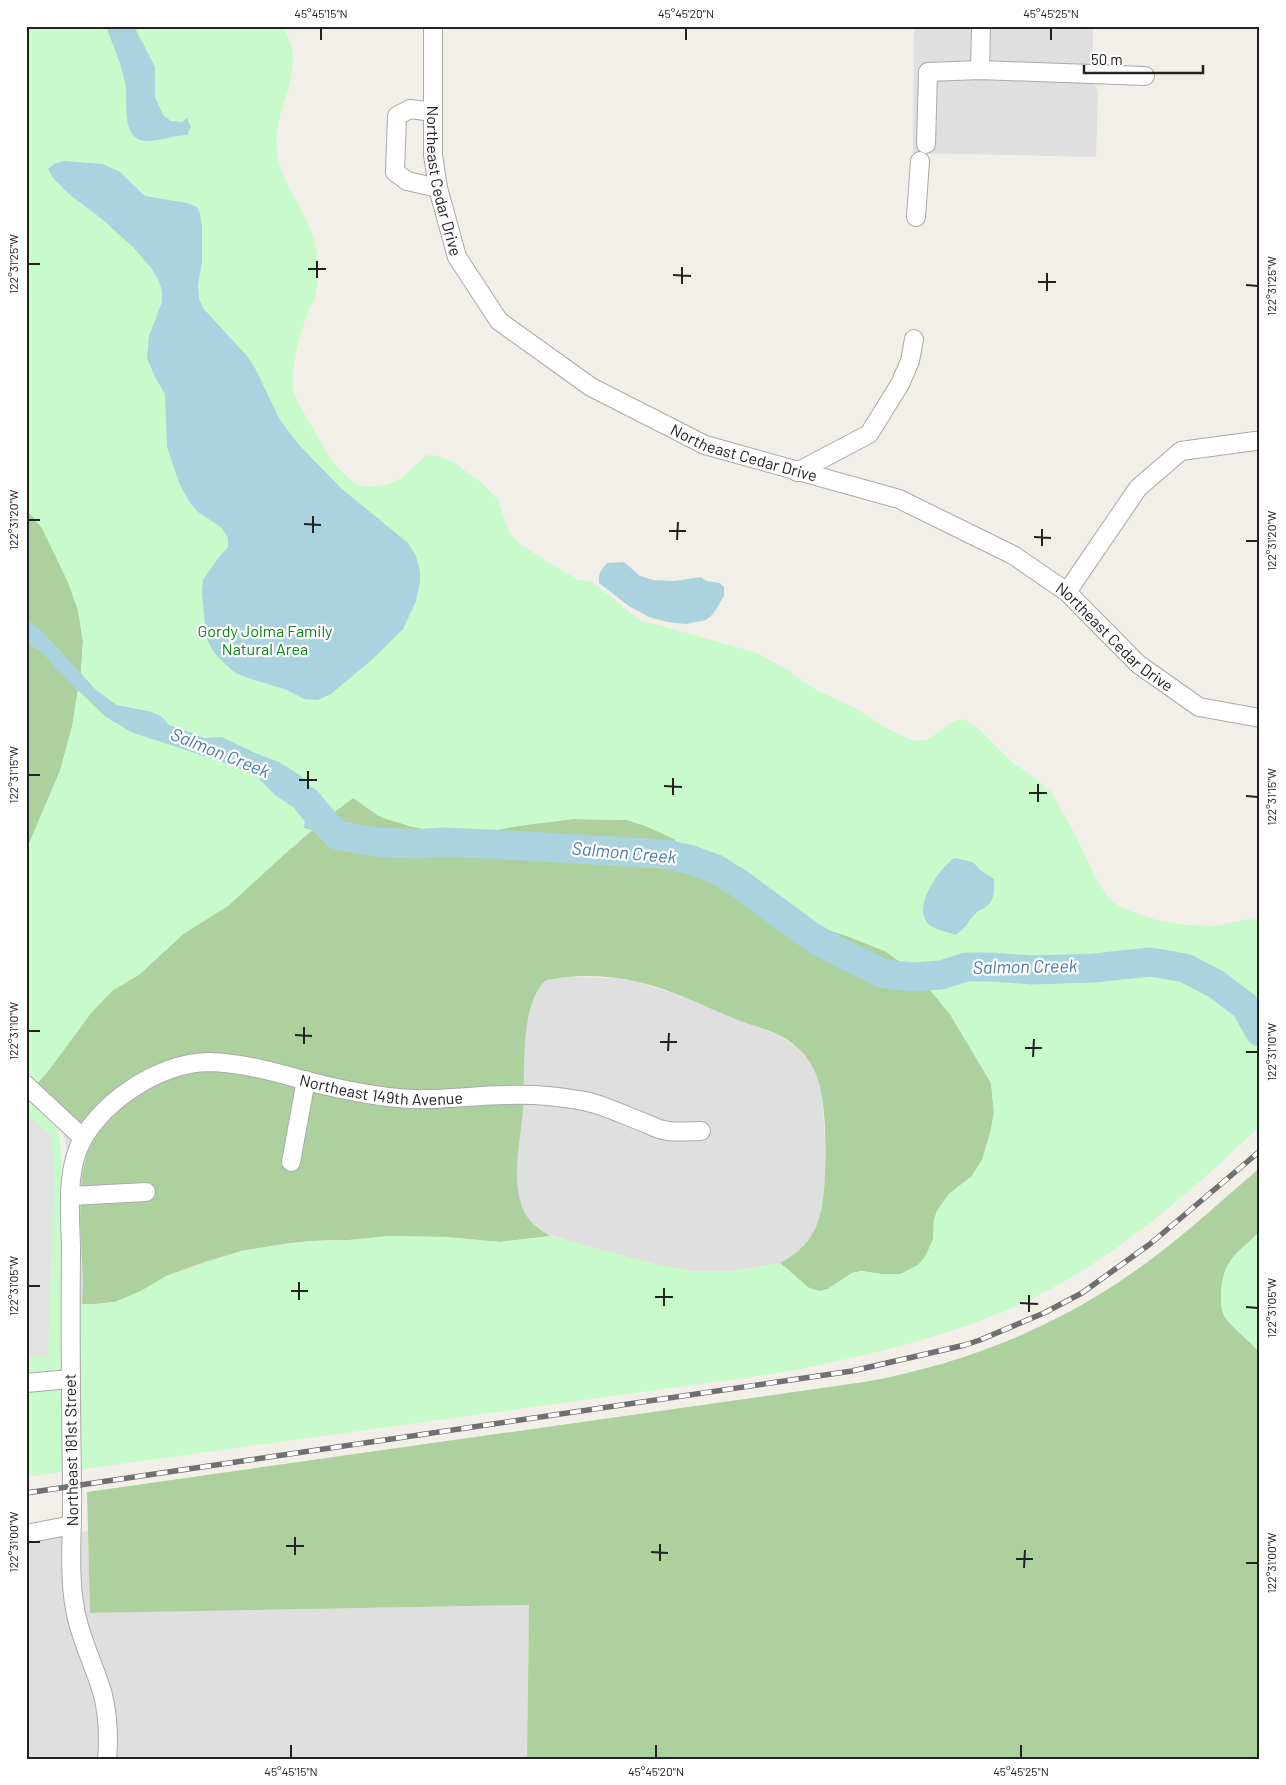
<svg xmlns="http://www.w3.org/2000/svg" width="1286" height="1785" font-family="Barlow,sans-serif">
<rect width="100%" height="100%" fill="#f2efe9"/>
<g fill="#e0dfdf">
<polygon points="914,26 1093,26 1092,80 1098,91 1096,157 913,153"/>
<polygon points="162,953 537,990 545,980 566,977 616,978 636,981 684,997 741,1021 779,1035 796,1047 811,1062 818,1076 822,1098 825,1138 825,1171 824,1198 817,1227 807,1244 791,1257 780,1263 732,1271 694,1271 654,1264 571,1242 542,1232 70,1308 73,1175 60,1118 26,1070 26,1040 132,980"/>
<polygon points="88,1531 90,1613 529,1605 527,1759 26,1759 26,1540"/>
</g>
<g fill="#add19e">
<polygon points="26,509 42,528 68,582 78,610 83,641 81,672 72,727 60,771 26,851"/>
<path d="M353,798L379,816L409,826L428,830L532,824L573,819L627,820L646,826L674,839L684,851L742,892L778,914L847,936L885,951L910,969L931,991L950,1014L991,1083L994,1112L991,1130L982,1160L972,1176L949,1194L937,1211L934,1220L933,1240L925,1257L918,1265L901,1274H881L862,1271L852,1273L828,1289L819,1291L809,1288L780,1263C818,1243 823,1216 825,1175C826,1145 827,1089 811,1064C805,1053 792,1042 781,1036C768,1029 752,1026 738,1020C699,1004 659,983 617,978C601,976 584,975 568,977C560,977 553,980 546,980C518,1006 526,1074 523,1109C521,1140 511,1175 522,1207C527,1220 538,1230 551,1236L500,1242L446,1237L389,1236L349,1240H327L288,1243L241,1251L204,1262L166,1276L141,1291L115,1302L96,1304H82L83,1282L80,1218L82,1175L87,1153L94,1140C74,1121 58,1100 36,1085L49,1070L91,1013L113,990L140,974L182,935L293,847L327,817Z"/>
<path d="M1260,1168V1231C1237,1255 1223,1258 1221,1294C1221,1302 1221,1310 1225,1317C1233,1329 1250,1341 1260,1353V1759H527L529,1605L90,1613L87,1492L864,1382C973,1362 1070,1322 1158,1254C1194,1227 1226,1196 1260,1168Z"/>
</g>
<g fill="#c8facc" fill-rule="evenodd">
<path d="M26,26H283C287,35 292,45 293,55C295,88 273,116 277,151C279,175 293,193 303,213C311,228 318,248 318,264C318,274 318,285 316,294C315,300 311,306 308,312C301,331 293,357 293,378C293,383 293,389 294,393C297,404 305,413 310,423C322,444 336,473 359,485C364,487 373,487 378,486C401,484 411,468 427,455L443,457L458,465L484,485L498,500L509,532L520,544L548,562L577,579L592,582L642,622L659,625L757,653L786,669L813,688L857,709L884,727L913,741L929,739L954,721L964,719L978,728L1013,763L1039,781L1051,792L1075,834L1096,879L1107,896L1114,903L1130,911L1157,920L1186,925L1215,926L1243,920L1260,919V1129L1256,1130C1189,1193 1119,1255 1037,1296C955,1337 863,1357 773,1374L26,1477V851L60,771L72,727L81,672L83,641L78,610L68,582L42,528L26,509ZM353,798L379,816L389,820L428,830L491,831L532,824L573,819L627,820L646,826L674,839L700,864L778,914L847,936L885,951L910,969L931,991L950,1014L991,1083L994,1112L991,1130L982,1160L972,1176L949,1194L937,1211L934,1220L933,1240L925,1257L918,1265L901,1274H881L862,1271L852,1273L828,1289L819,1291L809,1288L780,1263L732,1271H694L654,1264L551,1236L500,1242L446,1237L389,1236L349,1240L308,1241L241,1251L166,1276L141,1291L115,1302L96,1304L64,1305L61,1152L58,1130L27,1095L49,1070L91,1013L113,990L140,974L182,935L228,906L310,831Z"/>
<path d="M1260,1231V1353C1250,1341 1234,1329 1225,1317C1221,1310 1221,1302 1221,1294C1223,1258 1237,1255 1260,1231Z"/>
</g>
<polygon fill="#e2e2e2" points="26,1113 51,1136 54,1168 48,1356 26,1357"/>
<g fill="#aad3df">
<path d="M106,26H134L155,67V97L163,115L171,121L182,122L187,118L191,127L187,135C174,135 149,145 138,139C123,131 127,103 126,88C123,67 113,46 106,26Z"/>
<polygon points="64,161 103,164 120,172 145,196 187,203 197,207 200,214 202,225 202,263 198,285 199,299 203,308 247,356 255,368 280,420 299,445 342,489 408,543 416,556 420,571 420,582 416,601 403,629 375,657 331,694 318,700 304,699 287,690 245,677 234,672 218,657 212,649 206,637 202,592 203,580 219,557 228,547 228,538 222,528 198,512 190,503 180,485 167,447 165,394 155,377 147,358 149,336 162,302 162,291 159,281 152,269 133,247 103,220 69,194 53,178 48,169 54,164"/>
<path d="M624,562L640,576L654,580L674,581L701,577L706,581L720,583L724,587V596L713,614L706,620L686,624L668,622L649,617L629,606L599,583C598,574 601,569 607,563Z"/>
<polygon points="26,622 30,622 44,633 96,690 117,705 152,712 162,717 169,725 187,731 204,738 222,737 255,753 279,762 301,776 314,790 326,810 334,837 304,828 305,819 296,809 275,795 256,776 231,765 131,732 106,717 58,671 42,652 26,643"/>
<path d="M954,858L973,862L980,870L994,879C994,885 995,893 992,899C989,907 983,908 977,912C967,920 968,928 955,935C946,931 932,930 927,922C913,905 940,868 954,858Z"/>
</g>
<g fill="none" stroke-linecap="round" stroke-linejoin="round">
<polyline stroke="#aad3df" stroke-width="29" points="307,801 320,817 337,835 375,842 413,844 443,842 488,844 663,854 688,859 716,869 740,884 809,935 833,949 884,974 913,977 941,975 966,967 991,967 1032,970 1094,968 1150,962 1185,968 1216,984 1245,1006 1260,1032"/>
<g stroke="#a9a9a9" stroke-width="20">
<g id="minor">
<path id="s1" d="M433,26V155L438,188L457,257L499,321L591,387L705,445L899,499L1013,555L1067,592L1138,664L1199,707L1260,718"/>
<polyline points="980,70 981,26"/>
<polyline points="433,112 410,109 397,116 395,172 407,181 438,188"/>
<polyline points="926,144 928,72 980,70 1145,76"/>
<polyline points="916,217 920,161"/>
<polyline points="797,472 869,434 900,384 910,361 914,339"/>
<polyline points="1067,592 1138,488 1181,451 1255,441"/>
<polyline points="26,1085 83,1138"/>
<polyline points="291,1162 306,1080"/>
<polyline points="71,1196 146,1192"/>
<polyline points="26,1383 70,1379"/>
<polyline points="26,1534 72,1525"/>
<path id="s2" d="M107,1759C109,1737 108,1716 103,1695C95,1666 80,1639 75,1609C68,1572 73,1526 72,1487C71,1410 70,1332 71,1255C71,1224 66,1182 77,1152C93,1106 159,1062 209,1062C241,1063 272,1071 303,1080C334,1088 366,1095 398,1098C435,1102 471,1095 507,1095C530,1094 555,1096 578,1100C601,1103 623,1115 645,1123C650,1125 657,1129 663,1130C674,1133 689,1131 701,1131"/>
</g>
</g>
<use href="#minor" stroke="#fff" stroke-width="18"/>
<g stroke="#707070" stroke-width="5.5">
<polyline id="rail" points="26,1493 852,1371 965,1345 980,1340 1044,1313 1082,1293 1150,1244 1260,1151"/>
</g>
<use href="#rail" stroke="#fff" stroke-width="4" stroke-dasharray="11" stroke-linecap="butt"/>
</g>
<path fill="none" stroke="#222" stroke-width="2" d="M321,40V28M686,40V28M1051,40V28M28,264H40M308,269H326M673,275L691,276M317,278V261M1038,282H1056M682,284V267M1246,285L1258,286M1047,291V273M28,520H40M304,524L321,525M669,531H686M313,533V516M1034,537L1051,538M677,540L678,522M1246,541H1258M1042,546V529M28,775H40M299,780H317M664,786L682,787M308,789V771M1029,793H1047M673,795V778M1246,796L1258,797M1038,802V784M28,1031H40M295,1035L312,1036M660,1042H677M304,1044V1027M1025,1048H1042M668,1051L669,1033M1246,1052H1258M1033,1057L1034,1039M28,1286H40M291,1291H308M655,1297H673M299,1300V1282M1020,1303L1038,1304M664,1306V1288M1246,1307L1258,1308M1029,1312V1295M28,1542H40M286,1546H304M651,1552L668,1553M295,1555V1537M1016,1559H1033M660,1561V1544M1246,1563H1258M1024,1568L1025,1550M291,1758V1745M656,1758V1745M1021,1758V1745"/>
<g text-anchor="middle" stroke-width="4.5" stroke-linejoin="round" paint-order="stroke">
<g font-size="16" fill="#222" stroke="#fff">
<text dy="6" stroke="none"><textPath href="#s1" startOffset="156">Northeast Cedar Drive</textPath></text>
<text dy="6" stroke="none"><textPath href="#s1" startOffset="591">Northeast Cedar Drive</textPath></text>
<text dy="6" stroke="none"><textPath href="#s1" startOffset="1011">Northeast Cedar Drive</textPath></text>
<text dy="6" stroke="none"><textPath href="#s2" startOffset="956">Northeast 149th Avenue</textPath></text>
<text transform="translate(71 1450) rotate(-91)" y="6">Northeast 181st Street</text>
</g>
<g font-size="16" fill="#0c8416" stroke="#fff">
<text x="265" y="637">Gordy Jolma Family<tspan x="265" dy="18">Natural Area</tspan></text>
</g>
<g font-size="18" font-style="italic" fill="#4a7aab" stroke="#fff">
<text transform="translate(220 753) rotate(22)" y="6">Salmon Creek</text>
<text transform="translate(624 853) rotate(5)" y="6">Salmon Creek</text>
<text transform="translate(1025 967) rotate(-1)" y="6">Salmon Creek</text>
</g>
</g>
<rect width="1286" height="1785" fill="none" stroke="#ffffff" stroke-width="55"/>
<path d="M1084 65v8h119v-8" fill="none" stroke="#222222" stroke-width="2.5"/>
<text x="1091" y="65" font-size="15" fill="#222222" stroke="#ffffff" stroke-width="4" paint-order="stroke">50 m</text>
<rect x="28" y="28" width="1230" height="1730" fill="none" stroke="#222" stroke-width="2"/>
<g font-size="12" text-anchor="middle" fill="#222">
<text x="321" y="18">45°45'15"N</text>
<text x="686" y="18">45°45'20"N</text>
<text x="1051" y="18">45°45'25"N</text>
<text transform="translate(14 264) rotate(-90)" y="4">122°31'25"W</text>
<text transform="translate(1272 286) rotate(-90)" y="4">122°31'25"W</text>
<text transform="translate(14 520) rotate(-90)" y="4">122°31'20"W</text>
<text transform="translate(1272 541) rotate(-90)" y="4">122°31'20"W</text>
<text transform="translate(14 775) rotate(-90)" y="4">122°31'15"W</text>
<text transform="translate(1272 797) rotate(-90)" y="4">122°31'15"W</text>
<text transform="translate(14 1031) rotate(-90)" y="4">122°31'10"W</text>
<text transform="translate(1272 1052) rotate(-90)" y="4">122°31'10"W</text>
<text transform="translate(14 1286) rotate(-90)" y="4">122°31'05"W</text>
<text transform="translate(1272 1308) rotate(-90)" y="4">122°31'05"W</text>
<text transform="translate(14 1542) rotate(-90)" y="4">122°31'00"W</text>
<text transform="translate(1272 1563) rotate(-90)" y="4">122°31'00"W</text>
<text x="291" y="1776">45°45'15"N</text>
<text x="656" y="1776">45°45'20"N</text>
<text x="1021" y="1776">45°45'25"N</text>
</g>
</svg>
